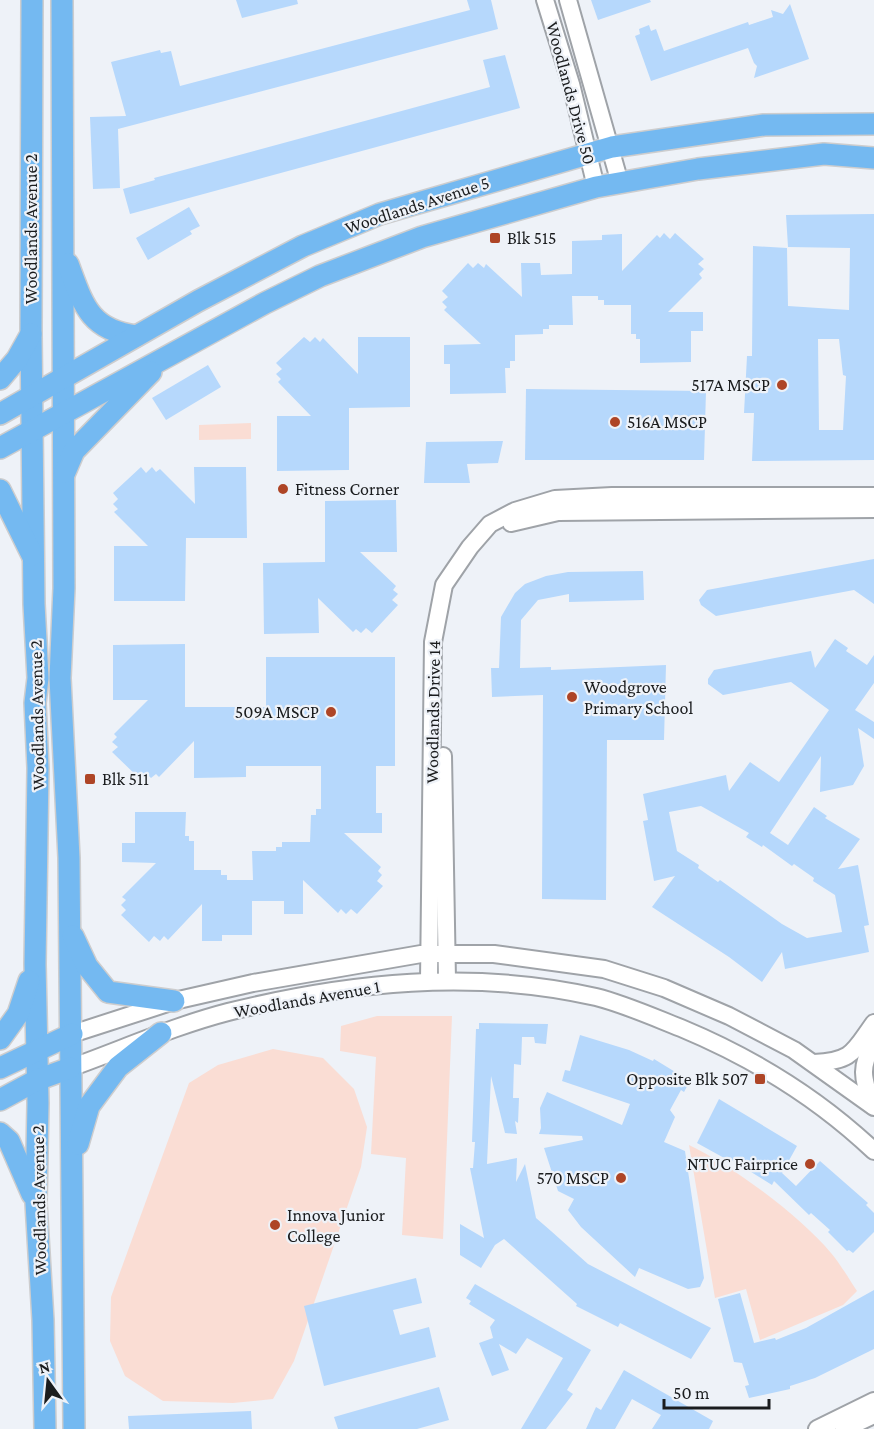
<svg xmlns="http://www.w3.org/2000/svg" width="874" height="1429" font-family="'Crimson Pro',serif">
<rect width="100%" height="100%" fill="#eef2f8"/>
<g fill="#faddd4">
<polygon points="251,423 251,439 199,440 199,425"/>
<polygon points="377,1016 452,1016 443,1239 402,1235 406,1158 371,1154 376,1057 340,1051 341,1026"/>
<polygon points="273,1049 323,1058 354,1089 367,1127 361,1167 294,1361 273,1399 233,1403 163,1401 125,1376 110,1341 111,1297 189,1083 218,1065"/>
<path d="M689,1145C733,1166 800,1216 831,1253C841,1265 849,1279 857,1291L843,1305L760,1340L746,1289L715,1298Z"/>
</g>
<g fill="#b6d8fc" fill-rule="evenodd">
<polygon points="236,0 297,0 298,4 242,18"/>
<polygon points="467,0 491,0 498,29 118,129 120,188 93,189 90,117 126,116 111,62 160,50 161,53 171,51 180,86 470,10"/>
<polygon points="591,0 650,0 651,2 598,20"/>
<polygon points="790,4 809,59 754,78 757,66 754,63 748,48 651,81 635,36 640,34 639,29 649,25 651,31 656,29 664,51 748,22 749,25 773,17 771,10 783,14"/>
<polygon points="505,55 520,108 130,214 123,189 155,180 154,178 490,87 483,60"/>
<polygon points="189,207 200,226 190,231 192,234 148,260 136,238"/>
<path d="M874,214V460L752,461L754,413H744L747,356H752L753,246L787,248L788,306L849,310L850,248L788,247L786,215ZM818,339H839L843,375L846,376L843,430H819Z"/>
<polygon points="664,233 670,239 675,233 704,259 698,264 704,269 699,274 702,278 668,312 703,312 703,331 691,331 691,362 640,363 640,339 636,339 636,334 631,334 631,305 604,305 604,300 598,300 598,296 572,296 573,325 549,325 549,329 543,329 543,334 515,335 515,361 510,361 510,368 505,368 506,393 450,394 450,364 444,364 444,345 481,344 444,310 447,307 442,302 448,297 442,291 468,263 473,268 478,263 484,268 486,264 522,297 521,263 540,263 541,275 572,274 572,241 602,240 602,235 622,234 622,271 657,235 660,238"/>
<polygon points="304,337 310,342 315,337 320,342 323,338 358,374 358,337 410,337 410,407 349,408 349,470 277,471 277,416 311,416 278,382 281,379 276,374 282,369 276,363"/>
<polygon points="208,365 221,387 166,420 152,398"/>
<polygon points="526,389 706,391 704,460 525,460"/>
<polygon points="503,441 498,463 467,464 470,483 424,483 426,442"/>
<polygon points="141,467 146,473 152,467 156,472 160,469 195,504 194,467 246,467 247,538 186,538 185,601 114,601 114,546 148,546 114,512 118,509 113,504 118,499 113,493"/>
<polygon points="396,500 397,552 360,552 396,586 393,590 398,594 392,600 398,605 372,633 366,628 361,633 356,629 353,632 318,598 319,633 264,634 263,563 325,562 325,501"/>
<polygon points="874,559 874,604 854,590 716,616 701,605 699,600 707,590"/>
<polygon points="643,571 644,600 569,602 569,594 538,600 521,620 520,668 551,667 551,670 666,665 664,740 607,740 606,900 542,899 543,695 492,697 491,668 499,668 501,617 515,593 525,584 546,576 568,572"/>
<path d="M835,639L848,648L846,651L867,665L874,655V683L855,710L874,722V739L858,728L864,766L853,785L820,792L821,756L770,833L788,845L814,807L827,816L825,818L860,839L838,869L858,865L869,925L864,926L869,952L785,969L782,952L762,982L729,957L652,907L675,876L654,881L643,821L648,820L643,794L726,775L729,791L750,762L779,782L829,710L791,682L723,695L708,684V679L714,670L811,651L815,668ZM701,806L749,833L746,837L762,847L763,845L792,866L794,864L814,878L813,881L835,895L842,932L807,938L782,924L720,880L718,882L698,868L699,865L677,851L669,812Z"/>
<polygon points="185,644 185,707 266,707 266,657 395,657 395,766 376,766 376,813 382,813 382,833 344,833 381,867 378,871 382,875 377,881 383,886 357,914 351,909 346,914 341,909 338,913 303,880 303,914 284,914 284,901 252,901 252,935 222,935 222,941 202,941 202,904 168,940 164,936 160,941 154,936 149,942 121,915 126,910 121,905 126,900 122,897 156,863 122,862 122,843 135,843 135,812 186,812 185,836 189,836 189,841 194,841 194,870 221,870 221,875 227,875 227,880 253,880 252,851 276,851 276,847 282,847 282,842 310,842 311,815 316,815 316,809 321,809 321,766 246,766 246,777 194,778 194,741 159,777 156,774 151,778 146,773 140,779 112,752 118,747 112,742 117,737 114,734 148,700 113,700 113,645"/>
<polygon points="479,1023 548,1024 546,1044 535,1043 534,1037 522,1037 521,1065 514,1064 513,1098 519,1098 518,1123 515,1121 517,1134 505,1133 491,1076 487,1164 517,1158 516,1182 525,1164 536,1218 551,1231 588,1264 711,1328 691,1359 620,1323 618,1327 576,1306 577,1304 504,1239 495,1245 481,1268 460,1255 460,1224 484,1238 470,1168 473,1168 475,1142 472,1142 476,1029 479,1029"/>
<polygon points="580,1035 629,1050 653,1061 654,1059 690,1081 684,1092 681,1090 670,1110 675,1117 664,1142 685,1151 704,1278 700,1287 688,1289 639,1268 635,1277 581,1227 568,1210 574,1199 558,1191 544,1148 583,1140 582,1136 539,1134 541,1128 540,1108 547,1092 622,1125 630,1104 562,1081 565,1070 570,1071"/>
<polygon points="719,1099 797,1146 782,1173 796,1186 820,1161 868,1203 866,1205 874,1213 874,1232 853,1253 849,1250 847,1251 828,1232 830,1230 811,1213 809,1215 774,1181 772,1185 727,1157 726,1159 697,1143"/>
<polygon points="416,1278 422,1303 393,1310 400,1335 429,1327 436,1357 324,1386 304,1306"/>
<polygon points="475,1284 591,1350 567,1390 573,1394 546,1429 521,1429 563,1358 527,1338 516,1354 499,1344 509,1370 492,1376 479,1343 493,1338 490,1327 495,1320 469,1304 471,1301 466,1298"/>
<polygon points="874,1290 874,1349 815,1378 790,1386 790,1389 749,1398 745,1386 749,1385 742,1363 734,1362 718,1299 740,1293 754,1343 775,1338 776,1340 806,1328"/>
<polygon points="624,1370 713,1421 709,1429 652,1429 661,1415 632,1399 615,1429 586,1429 596,1407 601,1410"/>
<polygon points="439,1387 449,1420 417,1429 338,1429 334,1417"/>
<polygon points="251,1411 252,1429 129,1429 128,1416"/>
</g>
<g fill="none" stroke-linecap="round" stroke-linejoin="round">
<g stroke="#9fa3a8" stroke-width="20">
<g id="minor">
<polyline points="545,0 571,84 596,187"/>
<polyline points="568,0 620,183"/>
<polyline points="511,523 558,512 874,509"/>
<polyline points="443,756 447,980"/>
<polyline points="429,981 433,642 444,585 470,547 490,524 515,511 555,499 612,496 874,496"/>
<polyline points="72,1034 174,1001 253,983 421,954 494,954 604,969 664,988 729,1016 794,1050 874,1107"/>
<path d="M814,1063C853,1061 853,1052 874,1023"/>
<path d="M70,1068C123,1049 174,1026 228,1012C349,982 473,969 596,997C624,1004 653,1017 681,1028C753,1058 817,1097 874,1151"/>
<path d="M872,1105C863,1078 859,1068 874,1042"/>
<polyline points="817,1429 874,1401"/>
<polyline points="844,1429 874,1415"/>
</g>
</g>
<g stroke="#cdcdce" stroke-width="24">
<g id="major">
<polyline points="32,0 31,334 34,604 38,678 35,703 38,768 35,964 38,1103 36,1203 43,1320 45,1429"/>
<polyline points="62,0 64,588 60,678 69,858 74,1429"/>
<path d="M68,264C83,304 89,330 136,336"/>
<polyline points="0,379 17,359 31,334"/>
<polyline points="0,414 198,301 303,246 380,214 612,147 764,125 874,124"/>
<polyline points="0,448 265,303 320,276 422,237 596,187 698,169 824,154 874,158"/>
<polyline points="65,472 74,451 151,372"/>
<polyline points="0,490 32,555"/>
<polyline points="73,936 87,966 108,992 174,1001"/>
<polyline points="0,1039 18,1014 29,981"/>
<polyline points="0,1068 72,1034"/>
<polyline points="0,1100 37,1080 70,1068"/>
<polyline points="0,1133 9,1141 32,1194"/>
<polyline points="78,1144 89,1106 118,1067 161,1033"/>
</g>
</g>
<use href="#minor" stroke="#fff" stroke-width="16"/>
<use href="#major" stroke="#74b9f1" stroke-width="21"/>
</g>
<g fill="#ae4526" stroke="#eef2f8" stroke-width="2">
<rect x="489" y="232" width="12" height="12" rx="3"/>
<circle cx="782" cy="385" r="6"/>
<circle cx="615" cy="422" r="6"/>
<circle cx="283" cy="489" r="6"/>
<circle cx="572" cy="697" r="6"/>
<circle cx="331" cy="712" r="6"/>
<rect x="84" y="773" width="12" height="12" rx="3"/>
<rect x="754" y="1073" width="12" height="12" rx="3"/>
<circle cx="810" cy="1164" r="6"/>
<circle cx="621" cy="1178" r="6"/>
<circle cx="275" cy="1225" r="6"/>
</g>
<g text-anchor="middle" stroke-width="4.5" stroke-linejoin="round" paint-order="stroke">
<g font-size="18" fill="#1a1c1e" stroke="#eef2f8">
<text transform="translate(571 93) rotate(75)" y="6">Woodlands Drive 50</text>
<text transform="translate(417 205) rotate(-18)" y="6">Woodlands Avenue 5</text>
<text transform="translate(31 229) rotate(-90)" y="6">Woodlands Avenue 2</text>
<text transform="translate(433 712) rotate(-89)" y="6">Woodlands Drive 14</text>
<text transform="translate(37 715) rotate(-91)" y="6">Woodlands Avenue 2</text>
<text transform="translate(307 999) rotate(-10)" y="6">Woodlands Avenue 1</text>
<text transform="translate(39 1200) rotate(-91)" y="6">Woodlands Avenue 2</text>
</g>
<g font-size="18" fill="#1a1c1e" stroke="#eef2f8" text-anchor="start">
<text x="507" y="244">Blk 515</text>
<text x="770" y="391" text-anchor="end">517A MSCP</text>
<text x="627" y="428">516A MSCP</text>
<text x="295" y="495">Fitness Corner</text>
<text x="584" y="693">Woodgrove<tspan x="584" dy="21">Primary School</tspan></text>
<text x="319" y="718" text-anchor="end">509A MSCP</text>
<text x="102" y="785">Blk 511</text>
<text x="748" y="1085" text-anchor="end">Opposite Blk 507</text>
<text x="798" y="1170" text-anchor="end">NTUC Fairprice</text>
<text x="609" y="1184" text-anchor="end">570 MSCP</text>
<text x="287" y="1221">Innova Junior<tspan x="287" dy="21">College</tspan></text>
</g>
</g>
<g transform="translate(48 1381) rotate(345)" stroke="#eef2f8" stroke-width="4.5" paint-order="stroke">
<path d="M0-4.5L10 22L0 15L-10 22Z" fill="#1a1c1e"/>
<text y="-9" font-size="16" font-weight="bold" text-anchor="middle" fill="#1a1c1e">N</text>
</g>
<path d="M664 1399v9h105v-9" fill="none" stroke="#1a1c1e" stroke-width="3"/>
<text x="673" y="1399" font-size="18" fill="#1a1c1e" stroke="#eef2f8" stroke-width="4.5" paint-order="stroke">50 m</text>
</svg>
